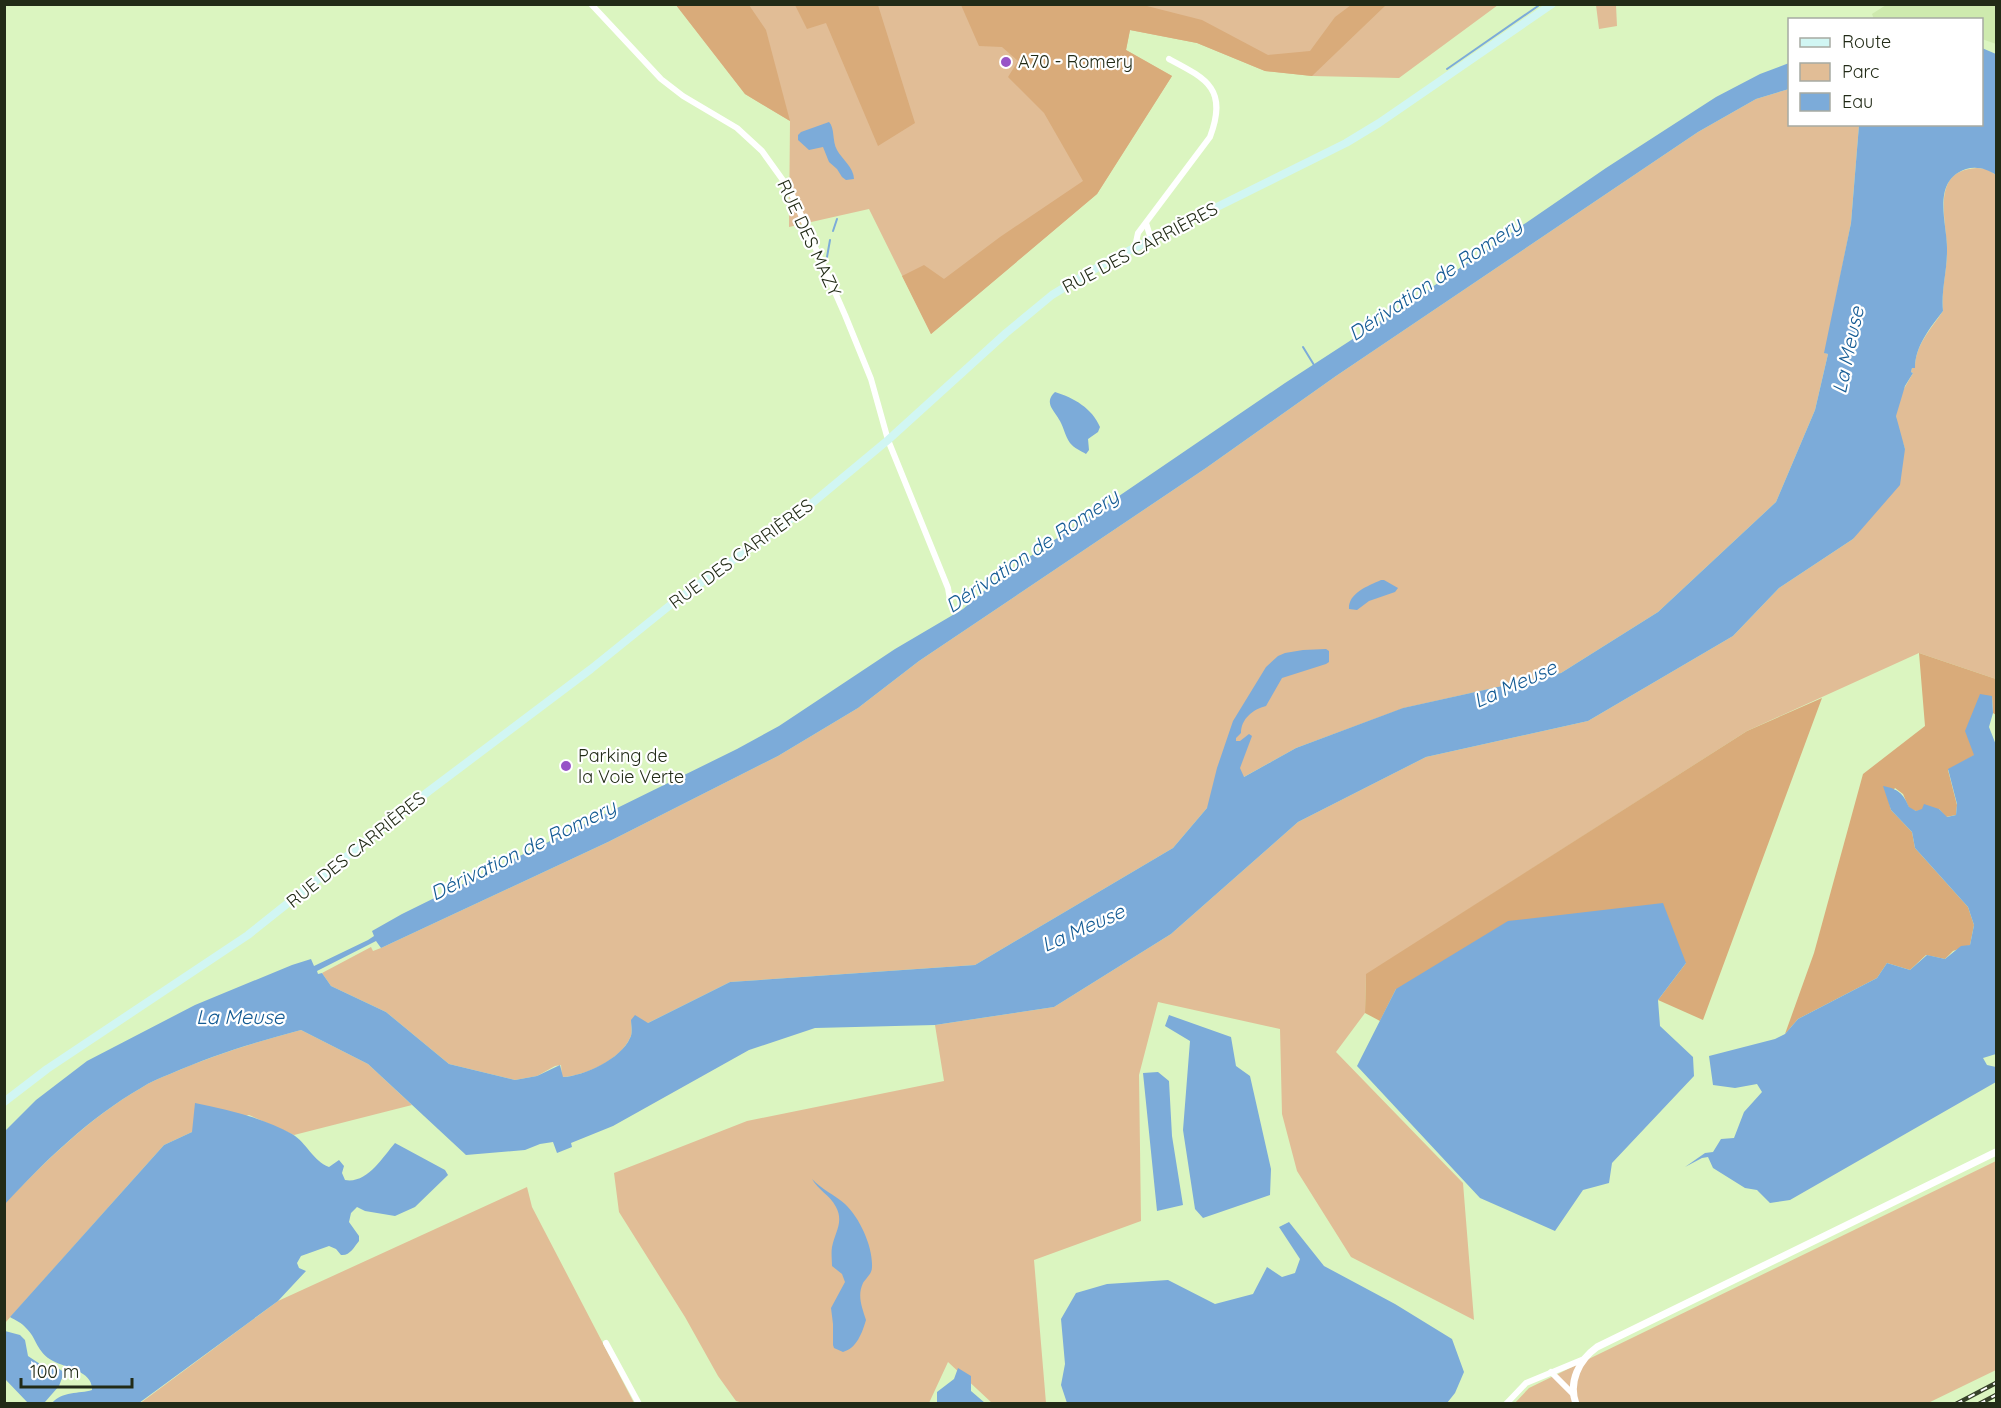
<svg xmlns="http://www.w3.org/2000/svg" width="2001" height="1408" font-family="Quicksand,sans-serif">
<rect width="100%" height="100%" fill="#dbf5c0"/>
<polygon fill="#ceeaae" points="1886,5 1996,5 1996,44 1982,39 1982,20 1874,19 1872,14"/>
<g fill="#e1bd96">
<polygon points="676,5 1498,5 1399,78 1312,76 1265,71 1197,43 1130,30 1126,50 1172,76 1097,194 931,334 869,209 789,227 790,121 745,94"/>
<polygon points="1596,5 1616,5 1617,26 1599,29"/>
<path d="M1789,89L1790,124L1859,125L1851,223L1825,353L1828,354L1815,410L1776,502L1658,612L1561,673L1404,708L1296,748L1224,788L1173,848L975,965L730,982L648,1023L631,1020C631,1025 633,1033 630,1038C620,1060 585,1076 562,1077L561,1065L555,1066L537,1076L515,1080L449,1064L386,1012L331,986L322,973L371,947L373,951L381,948L608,842L778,756L858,708L919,661L1206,468L1336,376L1698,132L1756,99Z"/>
<path d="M1977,168L1987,169L1996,175V679L1919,653L1747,731L1366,975L1365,1013L1336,1052L1463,1183L1474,1320L1351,1257L1297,1171L1282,1114L1280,1029L1158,1002L1139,1075L1141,1221L1034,1260L1046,1403H992L948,1362L929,1403L747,1404L736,1401L718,1376L685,1317L619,1212L614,1173L747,1121L944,1081L935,1025L1054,1007L1171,934L1298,822L1426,757L1588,721L1733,636L1779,588L1853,539L1905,449C1902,439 1896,425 1896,415C1896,401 1906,385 1913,373L1911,372L1912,368H1915C1915,345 1931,329 1943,311C1941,290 1947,271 1947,251C1947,221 1929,170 1977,168Z"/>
<path d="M301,1030L368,1064L412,1105L294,1135L249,1115L192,1132L164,1145L5,1323L4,1204C46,1161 89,1118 141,1088C150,1082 160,1078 170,1074C213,1055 256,1042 301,1030Z"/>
<polygon points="1996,1161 1996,1370 1928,1403 1514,1404 1529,1388"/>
<polygon points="527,1187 532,1207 634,1403 139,1404 278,1301"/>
</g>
<g fill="#d9ab7a">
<polygon points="676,5 749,5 766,30 790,121 745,94"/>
<polygon points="795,5 878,5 915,123 878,146 826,23 807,29"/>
<polygon points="961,5 1143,5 1202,20 1268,55 1310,51 1335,17 1351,5 1386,5 1312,76 1265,71 1197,43 1130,30 1126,50 1172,76 1097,194 931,334 902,276 924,265 944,279 1000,237 1083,181 1044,113 1008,77 1018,61 1002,47 979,46"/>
<polygon points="1919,653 1996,679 1996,715 1993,713 1992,696 1975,755 1948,770 1957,805 1956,815 1946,817 1939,809 1916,811 1909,808 1903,794 1895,788 1888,798 1891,810 1912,832 1915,848 1968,907 1974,925 1970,945 1953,951 1945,959 1926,955 1910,970 1887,963 1877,978 1798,1019 1785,1034 1814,953 1863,774 1925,726"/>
<polygon points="1822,698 1703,1020 1658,1000 1686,963 1396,989 1380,1021 1365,1013 1366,974 1747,731"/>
</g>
<g fill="#7cabd9">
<path d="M1982,48L1996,54V175C1987,169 1977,166 1966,169C1930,181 1948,225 1947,251C1947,272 1941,291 1943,311C1930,328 1915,346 1915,368H1912L1911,372L1913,373L1905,386L1896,416L1905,449L1900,485L1853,539L1779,588L1733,636L1588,721L1426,757L1298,822L1171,934L1054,1007L935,1025L815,1028L749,1050L613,1126L571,1143L572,1147L557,1153L553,1142L540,1144L525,1150L466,1155L368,1064L301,1030C256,1042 212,1055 170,1074C160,1078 150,1082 141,1088C89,1118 45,1161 5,1204V1131L36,1100L87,1061L195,1005L292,965L311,959L314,966L368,940L374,936L372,931L402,914L737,749L779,726L895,649L963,609L1000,577L1285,383L1419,296L1606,168L1716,97L1760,74L1789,63V89L1756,99L1698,132L1336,376L1206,468L919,661L858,708L778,756L608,842L381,948L376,941L317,971L318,974L322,973L331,986L386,1012L449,1064L515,1080L537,1076L560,1065L563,1077C584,1076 621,1059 630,1038C633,1033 631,1025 631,1020L635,1015L648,1023L730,982L975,965L1173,848L1207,808L1217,768L1233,721L1266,667L1278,656L1285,653L1303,650L1326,649L1329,651V662L1326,664L1282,678L1266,706C1253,709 1241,719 1241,733L1236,738V741H1240L1249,734L1252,736L1240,768L1244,777L1296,748L1403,708L1561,673L1658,612L1776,502L1815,410L1828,354L1824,353L1851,223L1859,125L1982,124Z"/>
<path d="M829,122C835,128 832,141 837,150C842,159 854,168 854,179L846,180L842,177L837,169L829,162L823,147L809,150L798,140V135L801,132Z"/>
<path d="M1055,392C1074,398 1092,408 1100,427L1098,432L1088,439L1089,450L1086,454C1081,451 1074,448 1070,443C1065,436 1064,428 1060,421C1055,411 1043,403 1055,392Z"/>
<path d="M1381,580H1384L1398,588L1395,592L1369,601L1357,610L1349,609C1348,593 1368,586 1381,580Z"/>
<path d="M1980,694L1992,696L1993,713L1989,727L1996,745V1054L1983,1058L1987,1065L1996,1067V1082L1790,1200L1770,1203L1757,1190L1745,1188L1713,1168L1708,1157L1702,1158L1685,1167L1705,1153L1713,1152L1721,1139L1734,1138L1744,1112L1762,1092L1757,1084L1735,1088L1713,1085L1709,1056L1775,1039L1785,1034L1798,1019L1877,978L1887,963L1910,970L1927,955L1945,959L1961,946L1970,945L1974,925L1968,907L1915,848L1912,832L1891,810L1883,786C1898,789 1903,793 1909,807L1916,811L1922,809L1924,804L1939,809L1947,817L1956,815L1957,804L1948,769L1974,755L1965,731Z"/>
<polygon points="1663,903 1686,963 1658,1000 1660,1026 1693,1057 1694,1076 1612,1163 1609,1183 1583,1190 1555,1231 1480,1198 1357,1066 1396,989 1508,921"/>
<polygon points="1169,1015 1231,1037 1236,1066 1250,1076 1271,1169 1270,1195 1203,1218 1195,1209 1183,1130 1190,1041 1165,1026"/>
<polygon points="1158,1072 1169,1081 1172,1136 1183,1205 1157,1211 1143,1073"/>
<path d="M195,1103C228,1110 262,1117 292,1134C307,1143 313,1161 329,1167L339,1160L344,1166L342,1173L345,1180C367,1184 382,1158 395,1143L445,1170L448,1175L415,1207L395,1216L365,1211L357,1207L351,1213L349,1222L359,1236V1241C354,1247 350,1256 341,1255L336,1249L329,1246L301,1256L297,1263L299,1268L306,1271L278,1301L139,1403H52C62,1391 79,1394 92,1390C93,1371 66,1368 53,1361C36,1352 37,1338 26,1328C22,1323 15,1320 10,1317L164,1145L192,1132Z"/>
<path d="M812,1179C821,1189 835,1195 845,1204C860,1218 873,1247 872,1267C872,1274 866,1278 863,1283C857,1296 862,1307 866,1320C862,1333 857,1348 843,1352L834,1348L833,1345V1324L831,1308L845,1282L842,1274L832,1266C832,1260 831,1253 832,1247C835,1232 844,1222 836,1207C830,1195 818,1190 812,1179Z"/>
<polygon points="1289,1222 1324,1266 1395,1304 1452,1339 1464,1372 1455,1393 1447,1403 1067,1403 1061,1385 1065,1364 1061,1319 1076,1293 1107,1284 1168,1280 1215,1304 1253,1294 1267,1267 1282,1277 1295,1273 1300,1259 1279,1227"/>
<path d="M5,1331L20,1335L25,1340L28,1356L46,1368C53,1366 59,1367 64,1373L59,1386L45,1402L28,1403L5,1379Z"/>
<polygon points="958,1368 971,1376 971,1391 985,1403 937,1403 937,1392 954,1379"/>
</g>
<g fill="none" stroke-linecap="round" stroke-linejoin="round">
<g stroke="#7cabd9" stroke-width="2">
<polyline points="1447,69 1538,6"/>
<polyline points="833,231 837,219"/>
<polyline points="827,257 830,240"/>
<polyline points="1303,347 1314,365"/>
</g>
<g stroke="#fff" stroke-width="6">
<polyline points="591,4 661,79 683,96 737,128 762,151 790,190 845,315 871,379 888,440 948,588 950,600"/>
<polyline points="1146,223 1151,239"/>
<path d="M1135,247L1138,233L1210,137C1228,89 1207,79 1169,59"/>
<polyline points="606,1343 639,1404"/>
<polyline points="1551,1372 1573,1394"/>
<polyline points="1506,1404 1526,1383 1584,1359"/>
</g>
<path stroke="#fff" stroke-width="7" d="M1576,1404C1568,1382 1579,1360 1597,1347L1996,1152"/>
<polyline stroke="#d1f6f3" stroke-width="8" points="4,1102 47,1069 248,935 429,791 591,669 674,602 805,509 888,440 1006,333 1052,295 1108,261 1346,143 1379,123 1552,4"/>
<g stroke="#37422a" stroke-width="4.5">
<g id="rail">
<polyline points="1956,1404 1996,1383"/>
<polyline points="1979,1404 1996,1395"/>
</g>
</g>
<use href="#rail" stroke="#fff" stroke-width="2" stroke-dasharray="7" stroke-linecap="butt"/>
</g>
<g fill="#9753c7" stroke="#fff" stroke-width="2">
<circle cx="1006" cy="62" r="6"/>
<circle cx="566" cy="766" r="6"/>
</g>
<g text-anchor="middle" stroke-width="4.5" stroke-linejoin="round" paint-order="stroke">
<g font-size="18" fill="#222b17" stroke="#fff" text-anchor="start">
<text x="1018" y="68">A70 - Romery</text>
<text x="578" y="762">Parking de<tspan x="578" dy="21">la Voie Verte</tspan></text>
</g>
<g font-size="18" fill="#222b17" stroke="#fff">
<text transform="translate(809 238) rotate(65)" y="6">RUE DES MAZY</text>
<text transform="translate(1140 248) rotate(-28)" y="6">RUE DES CARRIÈRES</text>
<text transform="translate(741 554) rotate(-36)" y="6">RUE DES CARRIÈRES</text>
<text transform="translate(356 850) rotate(-39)" y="6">RUE DES CARRIÈRES</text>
</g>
<g font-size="20" font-style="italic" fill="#145b94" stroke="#fff">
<text transform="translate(1435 279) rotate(-34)" y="7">Dérivation de Romery</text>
<text transform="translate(1848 350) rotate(-78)" y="7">La Meuse</text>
<text transform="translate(1032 551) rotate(-34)" y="7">Dérivation de Romery</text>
<text transform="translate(1515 684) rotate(-24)" y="7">La Meuse</text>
<text transform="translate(523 850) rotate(-26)" y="7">Dérivation de Romery</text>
<text transform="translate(1083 928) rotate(-24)" y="7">La Meuse</text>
<text x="240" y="1024">La Meuse</text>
</g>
</g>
<rect width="2001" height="1408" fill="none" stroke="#222b17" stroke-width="12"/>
<rect x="1788" y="18" width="195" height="108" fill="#ffffff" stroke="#a7aaa2" stroke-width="1.5"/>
<rect x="1800" y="38" width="30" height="9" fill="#d1f6f3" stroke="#a7aaa2" stroke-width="1.5"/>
<text x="1842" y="48" font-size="18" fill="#222b17">Route</text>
<rect x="1800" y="63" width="30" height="18" fill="#e1bd96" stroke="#a7aaa2" stroke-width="1.5"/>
<text x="1842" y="78" font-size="18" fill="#222b17">Parc</text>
<rect x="1800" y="93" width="30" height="18" fill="#7cabd9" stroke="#a7aaa2" stroke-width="1.5"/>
<text x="1842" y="108" font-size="18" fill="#222b17">Eau</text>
<path d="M21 1378v9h111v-9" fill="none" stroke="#222b17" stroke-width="3"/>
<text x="30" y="1378" font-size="18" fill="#222b17" stroke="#ffffff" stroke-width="4.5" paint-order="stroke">100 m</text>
</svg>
